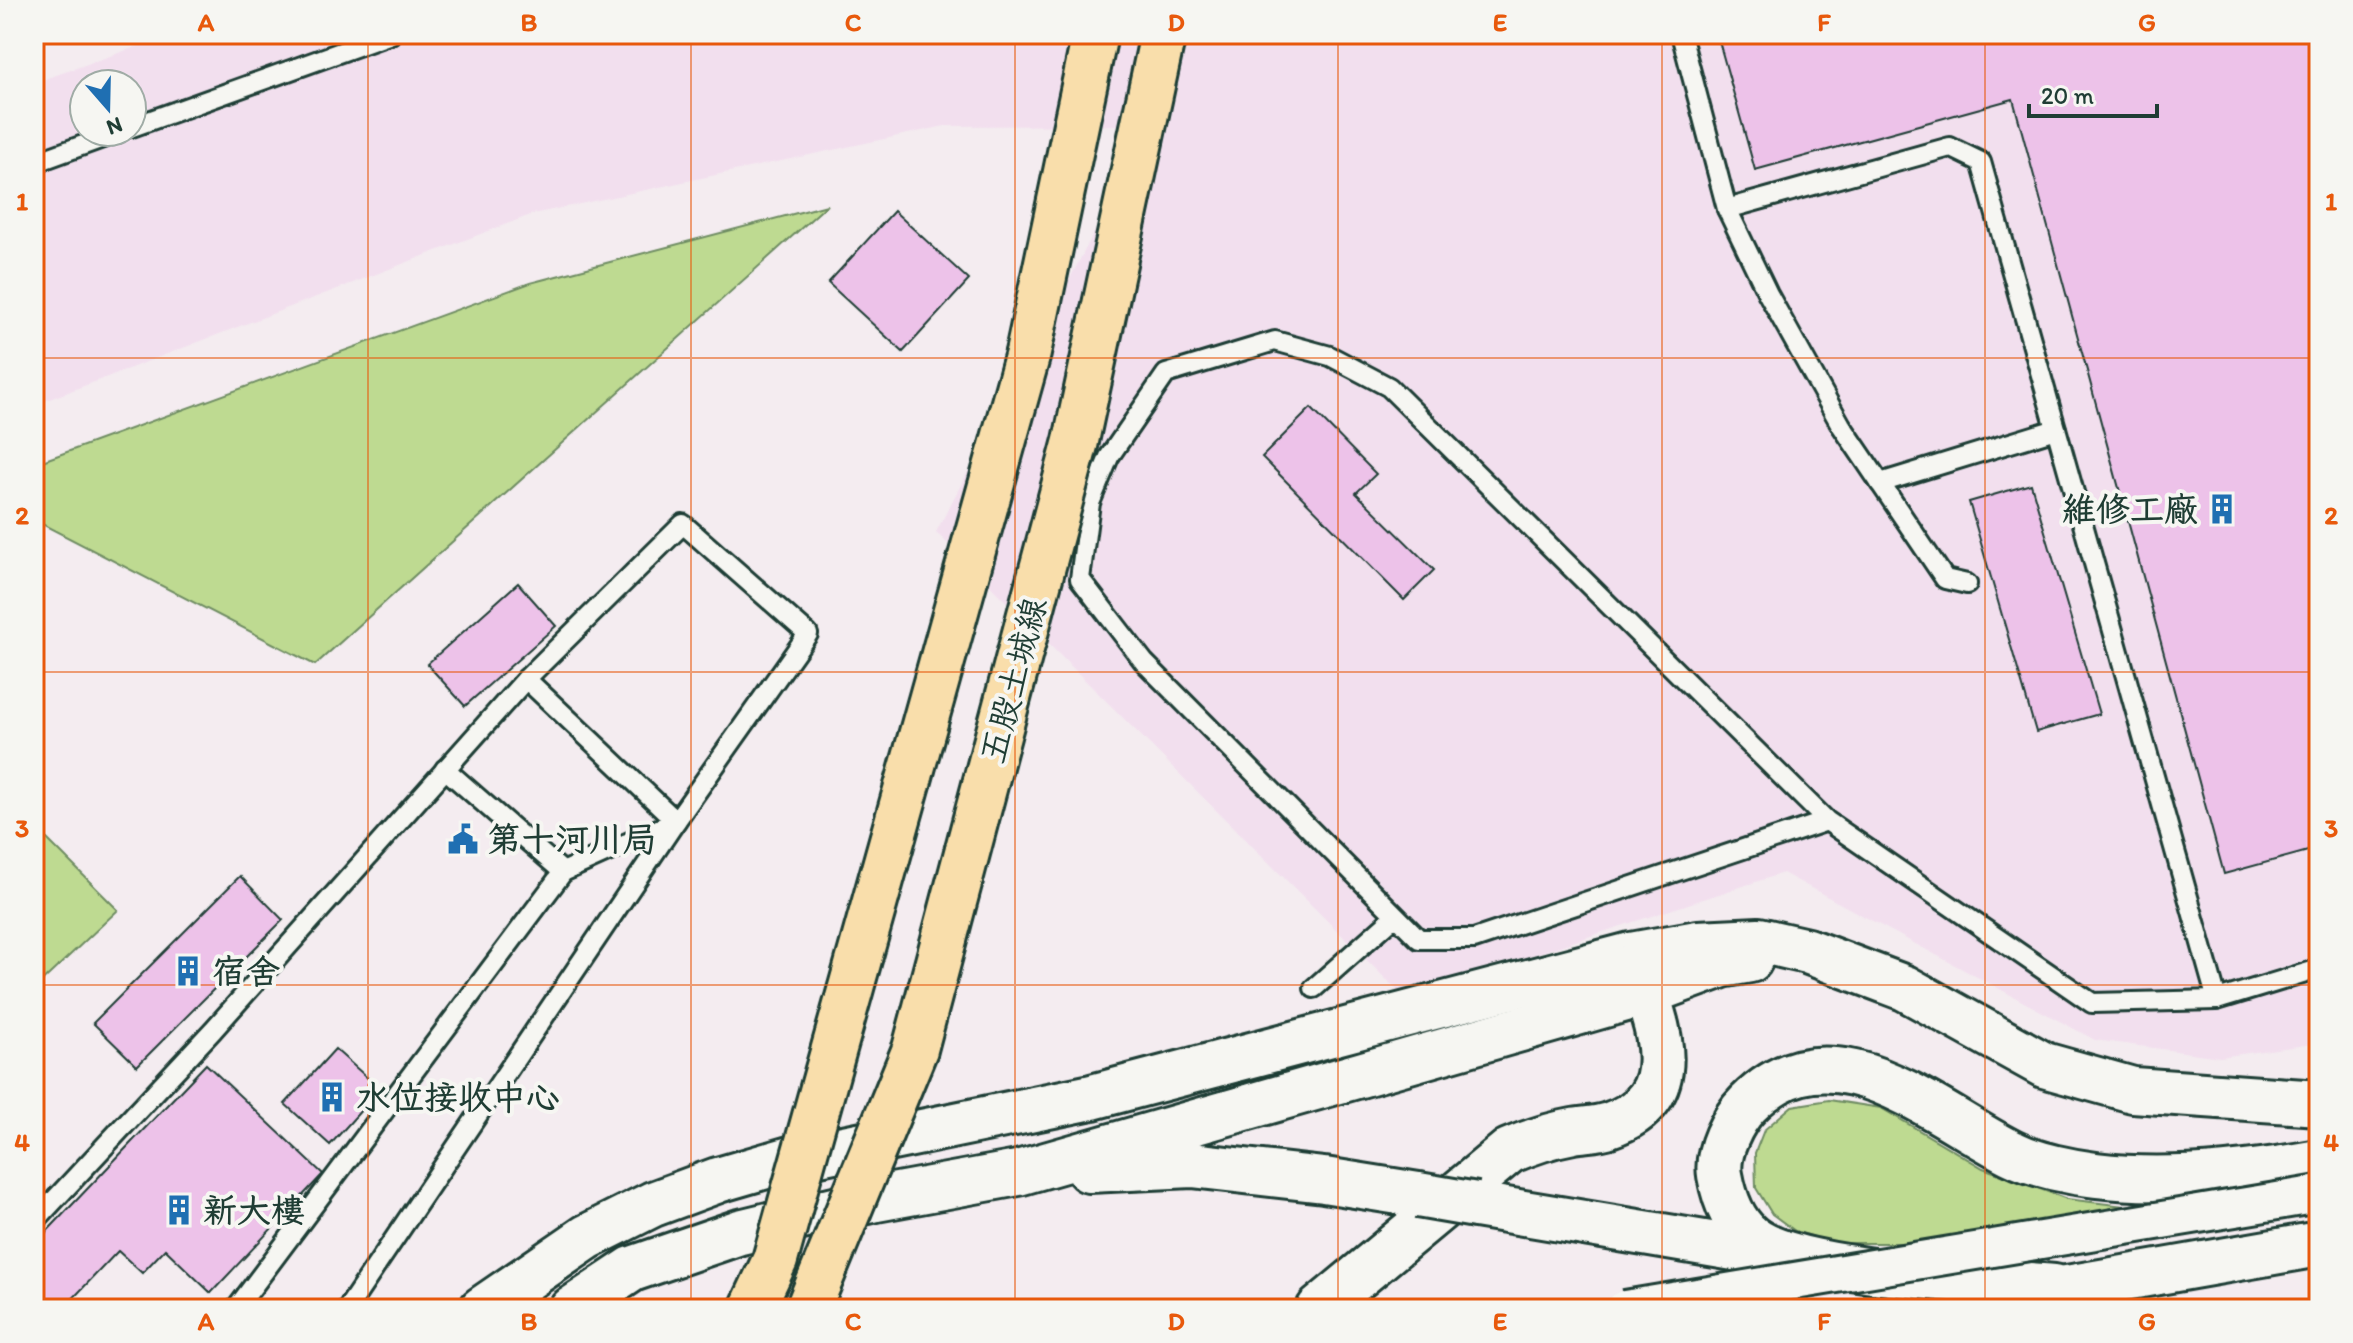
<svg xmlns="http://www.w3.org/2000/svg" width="2353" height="1343" font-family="Itim,'LXGW WenKai TC',sans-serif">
<rect width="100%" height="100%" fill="#f4ecf0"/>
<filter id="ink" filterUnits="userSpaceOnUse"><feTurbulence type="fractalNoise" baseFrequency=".0125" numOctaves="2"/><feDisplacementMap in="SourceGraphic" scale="16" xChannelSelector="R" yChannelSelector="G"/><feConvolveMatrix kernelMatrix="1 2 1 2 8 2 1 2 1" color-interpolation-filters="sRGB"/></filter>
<g filter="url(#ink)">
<path fill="#f2dfee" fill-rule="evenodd" d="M172,34H2319V1043L2220,1057L2095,1040L1783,873L1404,997L936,532L1151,125L945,126L533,214L34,405V83ZM84,84H132V132H84Z"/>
<g fill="#beda91" stroke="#6e8c62" stroke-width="2">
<polygon points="827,205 315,665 34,520 34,464 530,283"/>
<polygon points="34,826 118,910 34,989"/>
<polygon points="1829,1100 1881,1108 1983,1168 2067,1199 2124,1206 2225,1197 1967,1243 1833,1243 1795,1231 1772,1214 1756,1188 1755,1153 1764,1130 1792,1106"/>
</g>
<g fill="#edc2e9" stroke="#1f3d34" stroke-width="2">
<polygon points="1717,34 2319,34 2319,848 2224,874 2013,99 1755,170"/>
<polygon points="894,211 969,280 903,352 828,283"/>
<polygon points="1311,408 1376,474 1356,493 1434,570 1404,600 1262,457"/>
<polygon points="2031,484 2099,714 2036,732 1969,502"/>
<polygon points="518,583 556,626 465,706 427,664"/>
<polygon points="240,876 283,920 137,1066 93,1023"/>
<polygon points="335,1049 380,1089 330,1145 285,1104"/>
<polygon points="206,1064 323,1174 211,1293 165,1249 142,1273 118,1251 63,1309 54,1309 34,1290 34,1245"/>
</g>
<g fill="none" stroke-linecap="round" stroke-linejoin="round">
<g stroke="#1f3d34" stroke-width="24">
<g id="service">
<polyline points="1681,34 1727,209"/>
<polyline points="132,127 391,34"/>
<polyline points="34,163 119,132"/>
<polyline points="1880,483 2056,429"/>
<polyline points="1967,584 1945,579 1841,425 1768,294 1727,209 1950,147 1981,162 2217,1000"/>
<polyline points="445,769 563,872"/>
<polyline points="1827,821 1474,939 1419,939 1144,662 1080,579 1090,503 1109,457 1166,374 1275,341 1330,356 1389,387 1827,821 2092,1003 2217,1000 2319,969"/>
<polyline points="1314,988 1394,917"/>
<polyline points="34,1222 213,1030 526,679 676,821 347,1309"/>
<polyline points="236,1309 563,872 676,821 808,634 683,524 526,679"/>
</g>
</g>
<g stroke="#1f3d34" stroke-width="50">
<g id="secondary">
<polyline points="1089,1170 1192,1165 1324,1180 1418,1195"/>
<polyline points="1476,1205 1776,1255"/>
<path d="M2054,1287C1988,1281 1799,1274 1752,1238C1733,1223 1724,1197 1720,1175C1716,1152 1733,1119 1748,1104C1832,1018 1934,1115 2014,1154C2036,1165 2071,1172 2096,1175C2169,1184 2247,1175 2319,1162"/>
<polyline points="2026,1295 2319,1244"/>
<polyline points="482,1309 587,1237 653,1204 718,1180 790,1159 1092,1097 1631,955 1698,943 1759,940 1807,951 1905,988 2044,1065 2133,1090 2319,1103"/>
<polyline points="572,1309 632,1269 740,1232 876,1199 1018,1173 1646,993 1722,965 1750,960"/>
<path d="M1319,1309L1509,1151C1530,1142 1551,1135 1573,1131C1585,1129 1598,1129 1609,1125C1690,1098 1657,1021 1635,965"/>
</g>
</g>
<use href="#service" stroke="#f6f6f2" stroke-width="18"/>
<use href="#secondary" stroke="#f6f6f2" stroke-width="44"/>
<g stroke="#1f3d34" stroke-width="42" stroke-linecap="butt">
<polyline id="minor-bridge" points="1625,1309 2319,1194"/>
</g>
<g stroke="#1f3d34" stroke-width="50" stroke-linecap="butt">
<polyline id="secondary-bridge" points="1418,1195 1476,1205"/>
</g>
<g stroke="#1f3d34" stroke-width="50" stroke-linecap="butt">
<g id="trunk-bridge">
<polyline points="752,1309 775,1260 1028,353 1095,34"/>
<polyline points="808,1309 915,1049 1076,441 1163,34"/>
</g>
</g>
<use href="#minor-bridge" stroke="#f6f6f2" stroke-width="36"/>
<use href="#secondary-bridge" stroke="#f6f6f2" stroke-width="44"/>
<use href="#trunk-bridge" stroke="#f9deab" stroke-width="44"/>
</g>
</g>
<path fill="none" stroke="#e8590c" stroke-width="2" stroke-opacity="0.55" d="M368,34V1309M691,34V1309M1015,34V1309M1338,34V1309M1662,34V1309M1985,34V1309M34,358H2319M34,672H2319M34,985H2319"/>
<defs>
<g id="building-bare" transform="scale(2.4)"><path d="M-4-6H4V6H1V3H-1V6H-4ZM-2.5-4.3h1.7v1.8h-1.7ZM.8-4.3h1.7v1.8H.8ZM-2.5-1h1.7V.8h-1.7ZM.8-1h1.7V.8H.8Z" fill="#1f6fb2" stroke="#f6f6f2" stroke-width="2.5" paint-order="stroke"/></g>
<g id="civic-bare" transform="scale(2.4)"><path d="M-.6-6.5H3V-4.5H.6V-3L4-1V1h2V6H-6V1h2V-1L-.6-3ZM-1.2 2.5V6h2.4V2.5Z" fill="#1f6fb2" stroke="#f6f6f2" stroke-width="2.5" paint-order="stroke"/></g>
</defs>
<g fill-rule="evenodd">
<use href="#building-bare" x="2222" y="509"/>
<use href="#civic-bare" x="463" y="839"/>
<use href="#building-bare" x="188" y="971"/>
<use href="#building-bare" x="332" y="1097"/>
<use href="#building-bare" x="179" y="1210"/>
</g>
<g text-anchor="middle" stroke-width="8" stroke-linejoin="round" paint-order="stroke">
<g font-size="34" font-weight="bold" fill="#1f3d34" stroke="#f6f6f2" text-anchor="start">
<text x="2198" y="521" text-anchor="end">維修工廠</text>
<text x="487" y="851">第十河川局</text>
<text x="212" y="983">宿舍</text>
<text x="356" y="1109">水位接收中心</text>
<text x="203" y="1222">新大樓</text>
</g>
<g font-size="34" fill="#1f3d34" stroke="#f6f6f2">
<text transform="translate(1013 680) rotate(-75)" y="12">五股土城線</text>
</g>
</g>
<rect width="2353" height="1343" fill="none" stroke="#f6f6f2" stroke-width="88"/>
<g transform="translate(108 108) rotate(160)"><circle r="38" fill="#f6f6f2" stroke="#a0aca6" stroke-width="2"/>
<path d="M0-6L14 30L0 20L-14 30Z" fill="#1f6fb2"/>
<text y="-12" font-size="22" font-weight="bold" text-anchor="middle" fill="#1f3d34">N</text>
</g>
<path d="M2029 104v12h128v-12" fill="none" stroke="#1f3d34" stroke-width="4"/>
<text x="2041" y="104" font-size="24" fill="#1f3d34" stroke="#f6f6f2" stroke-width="6" paint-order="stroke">20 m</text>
<rect x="44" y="44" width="2265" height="1255" fill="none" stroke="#e8590c" stroke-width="3"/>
<g font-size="26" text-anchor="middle" font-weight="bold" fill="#e8590c">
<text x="206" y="31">A</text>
<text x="529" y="31">B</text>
<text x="853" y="31">C</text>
<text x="1176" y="31">D</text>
<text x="1500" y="31">E</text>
<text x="1824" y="31">F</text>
<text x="2147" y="31">G</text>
<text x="22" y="210">1</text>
<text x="2331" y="210">1</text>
<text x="22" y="524">2</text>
<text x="2331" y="524">2</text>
<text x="22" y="837">3</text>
<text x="2331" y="837">3</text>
<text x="22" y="1151">4</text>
<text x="2331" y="1151">4</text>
<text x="206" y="1330">A</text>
<text x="529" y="1330">B</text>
<text x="853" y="1330">C</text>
<text x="1176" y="1330">D</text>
<text x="1500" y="1330">E</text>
<text x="1824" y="1330">F</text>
<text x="2147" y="1330">G</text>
</g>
</svg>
